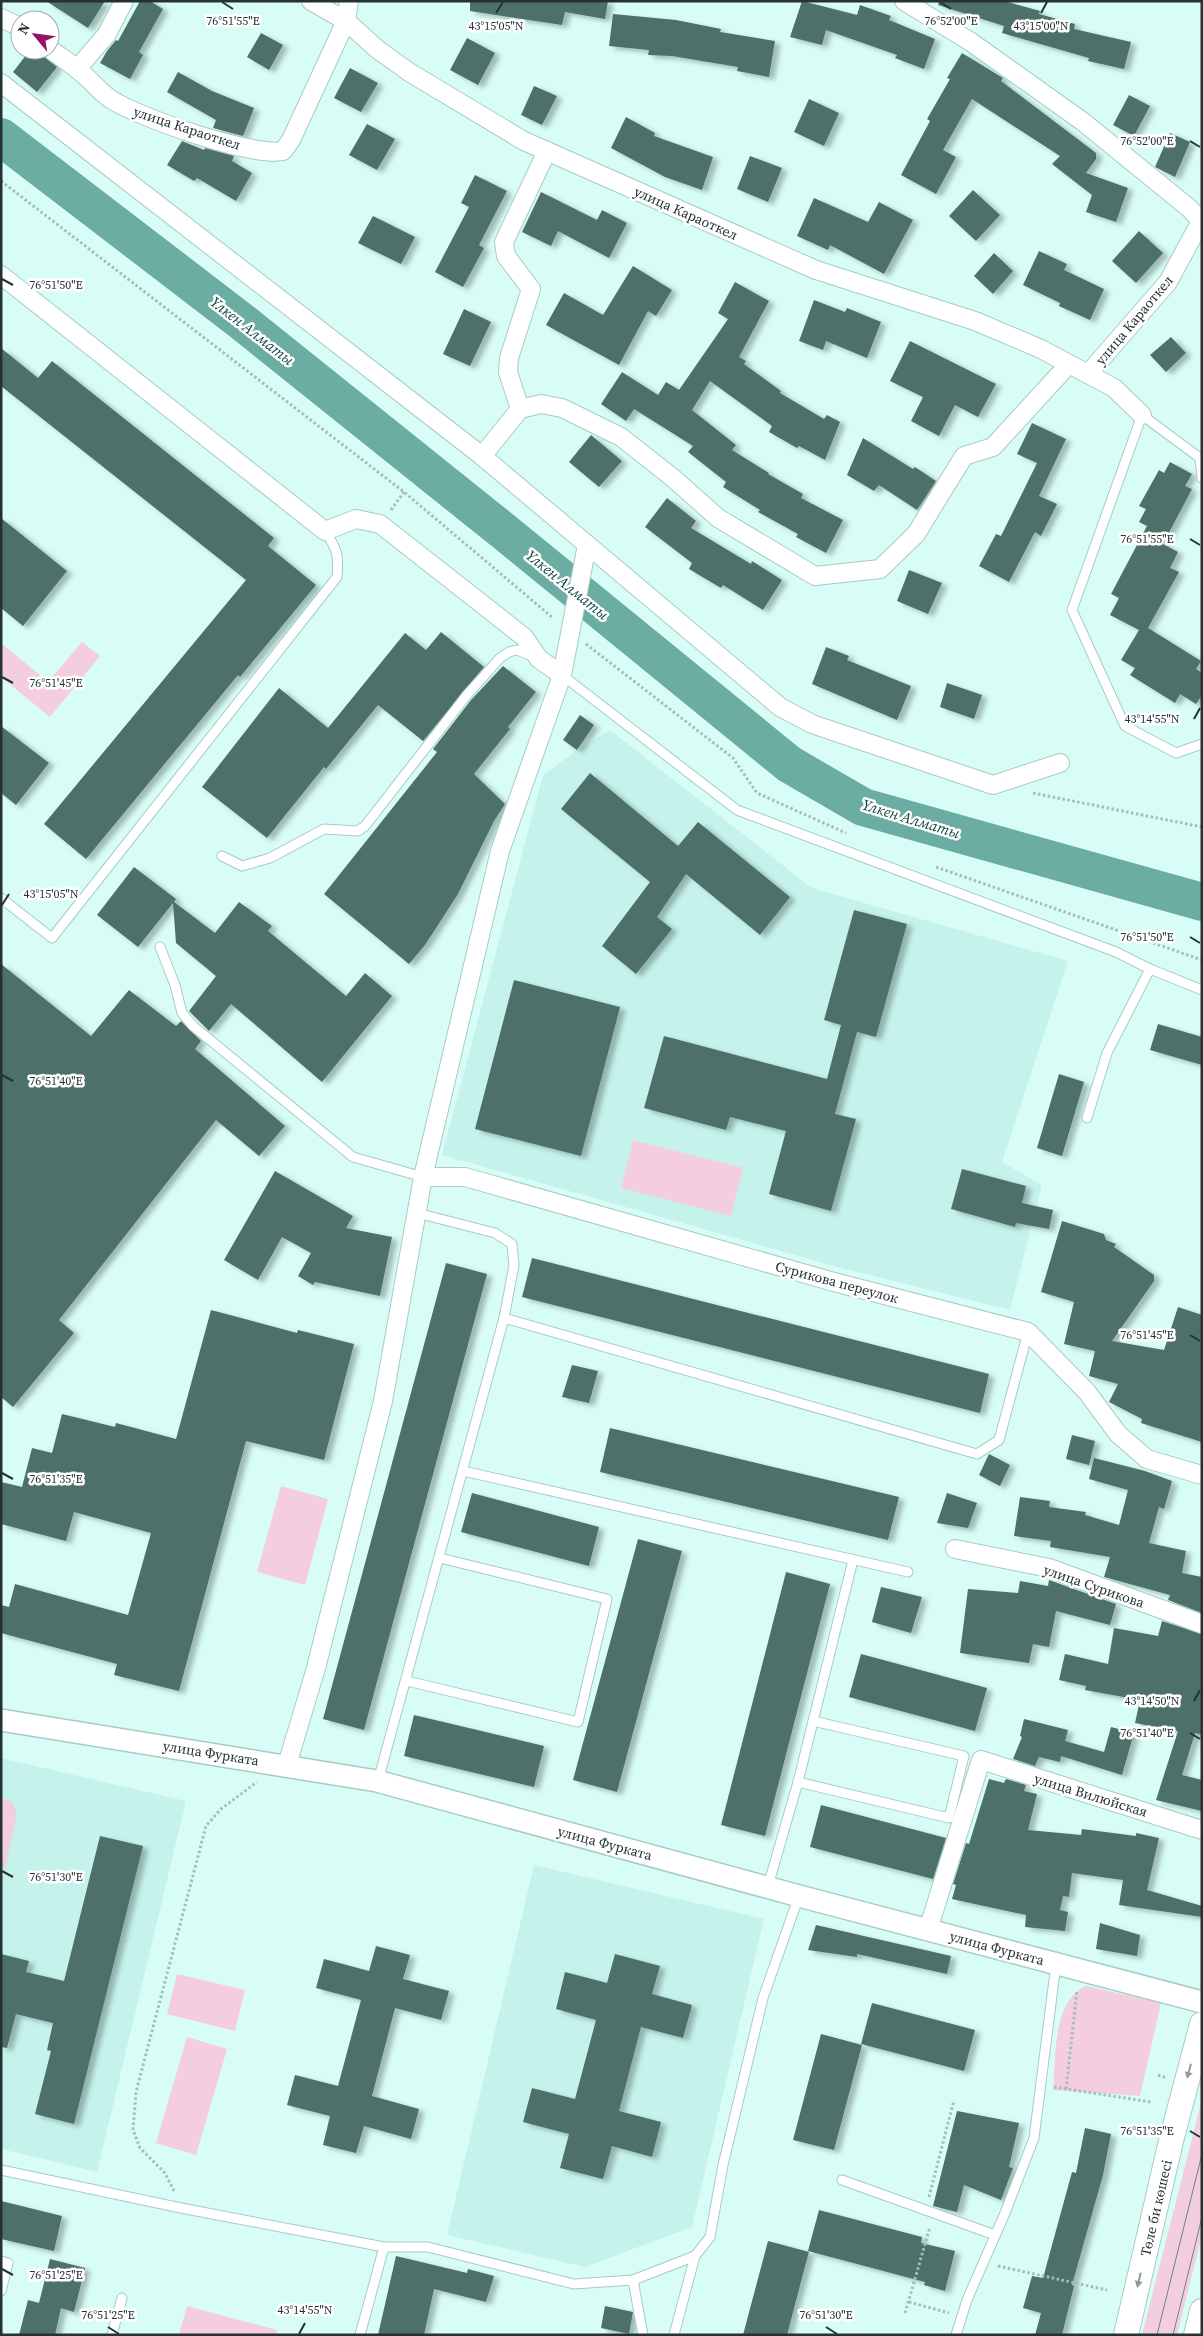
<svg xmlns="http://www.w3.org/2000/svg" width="1203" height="2336" font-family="'Source Serif 4',serif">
<defs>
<filter id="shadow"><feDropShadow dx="5.5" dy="3" stdDeviation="2.5" flood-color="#0004"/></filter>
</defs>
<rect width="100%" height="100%" fill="#d8fdf7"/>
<g fill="#c5f3ec">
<polygon points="610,730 812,888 1068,961 1002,1162 1042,1185 1010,1310 841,1268 442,1155 543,775 577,750"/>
<polygon points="1,1758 186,1801 97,2172 1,2149"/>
<polygon points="534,1865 764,1919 692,2227 585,2267 447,2235"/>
</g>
<g fill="#f4cddf">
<polygon points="82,642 100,656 50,717 1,677 1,643 48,682"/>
<polygon points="633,1140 743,1168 731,1216 621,1188"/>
<polygon points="281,1486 328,1499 305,1585 257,1572"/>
<polygon points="1,1798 12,1802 17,1813 5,1868 1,1867"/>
<polygon points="177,1974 245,1990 235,2031 167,2014"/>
<path d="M1086,1986L1161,2003L1140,2096L1053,2090C1056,2059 1052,2001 1086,1986Z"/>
<polygon points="187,2037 227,2049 196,2155 156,2143"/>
<polygon points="1202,2099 1202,2235 1177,2335 1142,2335"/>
<polygon points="187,2306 277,2330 276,2335 179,2335"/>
</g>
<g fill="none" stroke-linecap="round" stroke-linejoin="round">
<polyline stroke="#6baca3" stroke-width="38" points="1,137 241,321 507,534 789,764 863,807 1202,902"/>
</g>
<g fill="#4e6f6b" filter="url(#shadow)">
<polygon points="46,1 105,1 88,28"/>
<polygon points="140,1 150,1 163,9 139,52 143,55 130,79 100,63 107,51 116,40 118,41"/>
<polygon points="470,1 608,1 605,19 565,12 562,25 470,11"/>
<polygon points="802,1 857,15 860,5 891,16 889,20 935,39 924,69 895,58 897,55 826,30 822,45 790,37"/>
<polygon points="939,1 1004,1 1040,11 1039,14 1075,24 1074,29 1131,42 1124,69 1088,61 1089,58 1002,33 1004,26 938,5"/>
<polygon points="613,14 676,20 721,29 720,32 775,41 769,77 737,71 738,67 672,56 648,55 649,50 609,46"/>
<polygon points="261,33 283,45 269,70 247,57"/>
<polygon points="467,38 495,53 478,85 450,70"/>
<polygon points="30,50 36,50 57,67 37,92 13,72"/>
<polygon points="962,53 1003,78 1001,81 1096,153 1096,159 1086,173 1128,188 1116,222 1086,212 1092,195 1052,164 1060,156 972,99 943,150 956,157 936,194 901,175 930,121 927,119 950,79 947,78"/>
<polygon points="350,68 378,83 361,112 334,98"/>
<polygon points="178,72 212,91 254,108 243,136 213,128 216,120 167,92"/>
<polygon points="534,86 557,96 542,125 521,115"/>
<polygon points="1129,95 1150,106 1134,136 1113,125"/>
<polygon points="809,99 839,113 824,146 794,132"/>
<polygon points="626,117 655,133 654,136 713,157 702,190 665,177 611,148"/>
<polygon points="367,124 395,139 377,170 349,155"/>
<polygon points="1170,133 1190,142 1175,177 1155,167"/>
<polygon points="182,141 204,150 205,148 234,156 232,161 252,173 236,201 197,178 194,181 167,165"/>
<polygon points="750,156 782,168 768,202 737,189"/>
<polygon points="475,175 507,191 479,245 484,248 463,287 435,272 469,207 461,203"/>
<polygon points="973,190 1000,215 976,241 949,216"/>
<polygon points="541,192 597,220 602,210 627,223 609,258 558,231 551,246 522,232"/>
<polygon points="814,198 868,222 879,202 913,220 884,274 830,245 828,250 797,236"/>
<polygon points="373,216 415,237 401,264 358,243"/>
<polygon points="1139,231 1163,253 1136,283 1112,261"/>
<polygon points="1039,251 1067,264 1064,270 1104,289 1090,320 1059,306 1060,303 1023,285"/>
<polygon points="994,253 1013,271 993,294 974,276"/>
<polygon points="633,266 672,290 656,316 648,311 619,365 546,325 564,293 603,315"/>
<polygon points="735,282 769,301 739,357 746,361 744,364 781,391 780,393 824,419 827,415 840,422 825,460 799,446 797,448 769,432 772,426 710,381 692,410 736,445 732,450 769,473 768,474 803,494 801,498 843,520 826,553 796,537 798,534 758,512 760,510 723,487 726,482 688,452 693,446 634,409 626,421 601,404 622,372 658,395 666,382 679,390 728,319 718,313"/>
<polygon points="814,300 845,312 847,308 881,322 867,358 826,341 823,350 799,341"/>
<polygon points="464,309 491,322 470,366 443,354"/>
<polygon points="1171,337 1186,353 1166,372 1150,355"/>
<polygon points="910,341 996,384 978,417 955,405 939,436 911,421 923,397 890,381"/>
<polygon points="1,348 38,378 52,361 274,538 268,546 316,585 240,677 238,675 86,859 44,824 246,580 1,386"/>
<polygon points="1032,423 1066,439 1039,496 1057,504 1041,536 1035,532 1009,582 979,566 996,534 1001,536 1037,463 1017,454"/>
<polygon points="591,435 622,461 599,487 569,462"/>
<polygon points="863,438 913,469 915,467 936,481 917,510 879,485 874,491 847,475"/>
<polygon points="1170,462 1192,474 1185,486 1192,489 1163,544 1178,552 1170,568 1179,572 1148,628 1201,661 1196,669 1202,673 1202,695 1196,704 1180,694 1175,703 1130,675 1135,668 1121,660 1139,630 1110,615 1119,598 1111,594 1147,526 1139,522 1146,509 1139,506 1159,470 1164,473"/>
<polygon points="667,498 696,521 691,528 751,564 752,561 782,580 763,610 723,585 721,588 689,569 692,563 645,527"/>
<polygon points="1,518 67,571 23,626 1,608"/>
<polygon points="909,570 942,583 928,614 897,601"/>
<polygon points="441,632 484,667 423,741 378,705 326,769 324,767 267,838 202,787 279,688 328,728 405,633 426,650"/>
<polygon points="826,647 849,656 847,660 911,686 897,720 812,684"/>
<polygon points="503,666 536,692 508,727 510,729 474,774 505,804 494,821 458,894 425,945 409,964 324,894 437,752 433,749 471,700"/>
<polygon points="947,683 982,695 974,719 940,707"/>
<polygon points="580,715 594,725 577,750 563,740"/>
<polygon points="1,726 49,763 16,805 1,793"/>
<polygon points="590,773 678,846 698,822 790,897 760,935 686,874 657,917 672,929 636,974 602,946 650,882 561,809"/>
<polygon points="134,867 176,899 174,902 215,933 239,902 272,926 268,931 346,996 365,973 392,996 322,1082 231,1004 209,1031 189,1011 216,976 176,943 173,903 138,947 97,915"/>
<polygon points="854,910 907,924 876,1037 857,1032 835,1114 856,1119 831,1211 769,1194 786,1131 730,1117 726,1130 644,1108 664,1036 827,1079 841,1025 824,1020"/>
<polygon points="1,964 91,1036 129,990 176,1026 181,1021 201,1041 195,1049 285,1126 259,1156 216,1120 59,1320 74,1333 13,1407 1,1397"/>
<polygon points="514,980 620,1007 581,1156 475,1129"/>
<polygon points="1158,1024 1202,1037 1202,1065 1150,1050"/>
<polygon points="1059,1074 1084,1082 1062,1156 1037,1148"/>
<polygon points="962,1169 1026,1186 1022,1203 1053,1210 1049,1229 1016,1223 1015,1227 951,1209"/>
<polygon points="275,1171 353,1216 346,1228 392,1237 380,1296 315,1282 313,1285 298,1276 311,1253 282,1237 258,1280 224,1260"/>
<polygon points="1062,1221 1104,1234 1106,1240 1116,1244 1114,1247 1154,1275 1154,1281 1112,1341 1164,1350 1178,1307 1202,1315 1202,1442 1141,1423 1142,1419 1109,1402 1118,1384 1089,1376 1095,1351 1064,1344 1074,1302 1041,1292"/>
<polygon points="532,1258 989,1374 980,1413 522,1297"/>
<polygon points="446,1263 487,1274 364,1730 323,1719"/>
<polygon points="211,1310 297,1333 298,1330 354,1344 324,1460 246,1441 179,1691 114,1675 117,1664 1,1633 1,1605 9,1607 15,1584 128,1615 151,1533 74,1512 66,1541 1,1524 1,1482 22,1487 32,1448 52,1453 62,1414 115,1427 116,1423 176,1439"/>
<polygon points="572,1365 598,1371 589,1403 562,1397"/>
<polygon points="610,1428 899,1497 888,1540 600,1472"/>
<polygon points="1072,1435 1095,1441 1089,1465 1066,1459"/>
<polygon points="989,1454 1010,1465 1000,1486 979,1475"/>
<polygon points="1094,1458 1145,1471 1172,1481 1164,1509 1159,1507 1149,1543 1186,1551 1182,1573 1202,1577 1202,1613 1168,1600 1170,1595 1104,1577 1110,1557 1050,1547 1051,1541 1014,1536 1020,1497 1050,1501 1049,1507 1086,1512 1085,1515 1119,1525 1128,1490 1089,1479"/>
<polygon points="472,1493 599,1527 589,1566 461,1532"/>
<polygon points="947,1493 977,1503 968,1528 937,1523"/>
<polygon points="638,1539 682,1551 617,1792 573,1780"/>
<polygon points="786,1572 830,1584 765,1836 721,1825"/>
<polygon points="1049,1580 1116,1604 1110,1625 1056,1611 1049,1647 1033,1644 1029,1663 960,1653 968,1589 1018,1593 1020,1581 1048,1586"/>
<polygon points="881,1587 922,1597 911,1633 872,1622"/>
<polygon points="1162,1621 1202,1634 1202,1735 1195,1733 1182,1775 1202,1780 1202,1811 1156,1800 1178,1731 1135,1723 1140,1700 1085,1690 1086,1686 1059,1680 1065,1654 1108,1664 1114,1628 1158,1636"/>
<polygon points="861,1654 987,1688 975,1731 849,1697"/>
<polygon points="414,1715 544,1746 534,1787 404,1756"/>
<polygon points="1024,1719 1068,1730 1065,1741 1104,1752 1111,1727 1134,1733 1122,1775 1061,1756 1060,1762 1039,1757 1035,1766 1013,1759 1022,1737 1020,1736"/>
<polygon points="989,1779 1004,1783 1006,1779 1026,1785 1024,1791 1037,1794 1028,1830 1081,1835 1082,1829 1136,1836 1136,1833 1159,1838 1147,1890 1202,1906 1202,1917 1119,1905 1123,1880 1072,1873 1069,1897 1063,1896 1060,1910 1068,1912 1065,1931 1025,1927 1026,1915 952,1899 956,1885 953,1884 966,1843 969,1844"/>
<polygon points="821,1805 946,1838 933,1879 810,1847"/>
<polygon points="100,1836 143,1846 74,2124 35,2114 51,2051 47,2050 53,2023 16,2014 7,2048 1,2047 1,1954 29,1961 26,1972 64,1981"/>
<polygon points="1100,1923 1140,1935 1137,1956 1096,1949"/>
<polygon points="816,1925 951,1956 947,1974 857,1954 857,1957 808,1950"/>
<polygon points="376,1946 410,1955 403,1979 449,1991 441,2020 395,2008 372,2096 419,2109 411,2139 364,2126 356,2153 323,2145 330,2116 287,2105 295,2075 338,2086 361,2000 316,1988 324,1959 369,1971"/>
<polygon points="615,1954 660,1966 652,1994 692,2005 683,2038 641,2027 619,2111 661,2122 652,2157 612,2146 603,2179 560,2168 569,2134 523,2122 532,2088 575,2099 596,2020 556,2009 565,1972 607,1983"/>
<polygon points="872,2003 975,2030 964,2071 861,2044"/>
<polygon points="821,2034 862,2045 834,2150 793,2140"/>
<polygon points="957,2111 1019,2123 1009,2167 1013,2168 1001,2200 964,2185 957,2212 933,2206"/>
<polygon points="1085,2128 1111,2134 1103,2175 1072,2285 1074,2286 1062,2335 1035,2335 1041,2313 1023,2308 1032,2276 1043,2278 1072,2172 1076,2173"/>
<polygon points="1,2201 62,2216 54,2251 1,2239"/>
<polygon points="819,2210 922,2237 921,2243 955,2251 945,2291 924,2285 925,2282 808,2251"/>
<polygon points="768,2241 809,2252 803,2274 787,2335 743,2335"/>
<polygon points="396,2256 467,2273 468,2269 494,2276 486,2302 434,2289 424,2335 378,2335"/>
<polygon points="50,2259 85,2268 74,2312 61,2308 55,2335 19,2335 28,2300 39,2303"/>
<polygon points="605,2306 633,2312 629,2334 601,2328"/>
</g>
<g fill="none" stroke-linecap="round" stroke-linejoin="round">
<g stroke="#a7cbc5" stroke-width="11">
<g id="service">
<polyline points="1202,478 1200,458 1142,415 1072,610 1125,726 1176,753 1202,744"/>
<polyline points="562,675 737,810 1116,952 1150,969 1202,990"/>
<polyline points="222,856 242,866 270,858 324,829 358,831 365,826 466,696 500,658 509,652 517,650 534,657"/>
<path d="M1,898L52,938L337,577C339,555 337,549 325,531"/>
<polyline points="160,947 175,985 182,1013 193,1026 353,1157 423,1177"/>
<polyline points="1087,1118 1107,1053 1150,969"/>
<polyline points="504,1318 977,1454 999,1440 1028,1332"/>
<polyline points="463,1471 908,1572"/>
<polyline points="407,1681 578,1722 607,1599 440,1558"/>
<polyline points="378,1781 504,1318 514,1265 512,1244 495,1233 417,1213"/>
<polyline points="798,1782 949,1818 964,1756 813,1721"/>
<polyline points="768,1886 798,1782 853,1560"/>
<polyline points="1,2170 181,2208 384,2247 428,2247 574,2284 633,2280 695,2256"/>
<polyline points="842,2180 995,2235"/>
<polyline points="1,2261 8,2263 1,2291"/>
<polyline points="633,2280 643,2335"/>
<polyline points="112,2335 122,2298"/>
<polyline points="360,2335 384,2247"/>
<polyline points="674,2335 695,2256 710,2237 723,2165 763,1998 799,1896"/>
<polyline points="956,2335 967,2300 1005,2213 1034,2138 1056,1964"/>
</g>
</g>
<g stroke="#a7cbc5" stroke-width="20">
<g id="minor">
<polyline points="311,1 346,21 377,49 409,72 524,141 816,270 975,321 1041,349 1114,388 1142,415"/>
<polyline points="904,1 971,42 1082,121 1189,208 1201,221 1168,282 1088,374"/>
<polyline points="1,18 20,27"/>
<path d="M50,49C59,56 69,62 78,70C89,78 98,90 109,98C136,117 252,157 283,151L291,140L346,21L349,1"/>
<polyline points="77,69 107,34 124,1"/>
<polyline points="1,83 482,456 780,707 812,724 993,785 1060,763"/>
<polyline points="1,275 325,531 356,519 380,524 524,637 539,659 562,675"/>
<polyline points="520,409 508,372 509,358 531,289 506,256 504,242 547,151"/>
<polyline points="482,456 520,409 541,404 562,408 621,437 673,478 718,518 815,576 880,569 916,534 964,456 993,447 1068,365"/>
<polyline points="423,1177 465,1177 834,1282 1028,1332 1087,1392 1118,1434 1147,1459 1202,1475"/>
<polyline points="955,1549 1049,1568 1202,1624"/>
<polyline points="287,1765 316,1668 383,1401 423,1177 500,851 562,675 587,545"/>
<polyline points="928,1930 981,1760 1202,1830"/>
</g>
</g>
<g stroke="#a7cbc5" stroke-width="24">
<polyline id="tertiary" points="1,1720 377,1781 799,1896 1202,2002"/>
</g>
<g stroke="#a7cbc5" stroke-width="26">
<g id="secondary">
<polyline points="1126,2335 1171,2141 1202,2024"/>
<polyline points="1196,2335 1202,2311"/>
</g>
</g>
<g stroke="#a1bfba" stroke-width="3" stroke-dasharray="2.5 2.5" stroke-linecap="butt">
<polyline points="1,181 404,492 553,618"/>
<polyline points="391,510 404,492"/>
<polyline points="586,644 733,758 757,793 846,833"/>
<polyline points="1033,793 1202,827"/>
<polyline points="936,867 1202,960"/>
<polyline points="1158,2075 1167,2078"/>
<polyline points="1054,2087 1151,2102"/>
<polyline points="1066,2089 1077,1991"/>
<polyline points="174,2191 165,2173 140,2148 133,2130 136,2092 206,1826 221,1809 257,1782"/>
<polyline points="929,2197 954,2100"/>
<polyline points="998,2266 1107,2290"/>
<polyline points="909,2302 949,2313"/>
<polyline points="905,2313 930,2227"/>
</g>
<use href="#service" stroke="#fff" stroke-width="9"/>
<use href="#minor" stroke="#fff" stroke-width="18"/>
<use href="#tertiary" stroke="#fff" stroke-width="21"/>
<use href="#secondary" stroke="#fff" stroke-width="24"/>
<g stroke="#6e8682" stroke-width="1">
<polyline points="1157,2335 1202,2154"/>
<polyline points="1173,2335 1202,2217"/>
</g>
</g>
<defs><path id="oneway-solid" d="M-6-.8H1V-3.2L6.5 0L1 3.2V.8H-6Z" transform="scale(1.25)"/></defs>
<g fill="#929998">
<use href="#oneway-solid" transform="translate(1189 2071) rotate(105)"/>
<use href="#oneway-solid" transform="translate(1139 2280) rotate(103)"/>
</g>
<path fill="none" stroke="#243331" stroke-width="2" d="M222,2L233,9M940,2L951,9M496,13L503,2M1041,13L1047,2M1190,141L1200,147M2,279L13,285M1190,539L1200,545M2,677L13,683M1194,719L1200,708M2,905L9,894M1190,937L1200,943M2,1075L13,1081M1190,1335L1200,1341M2,1473L13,1479M1194,1701L1200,1690M1190,1733L1200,1739M2,1871L13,1877M1190,2131L1200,2137M2,2269L13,2275M108,2327L119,2334M826,2327L837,2334M299,2334L305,2323"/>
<g text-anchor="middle" stroke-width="5" stroke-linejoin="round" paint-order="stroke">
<g font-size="14" fill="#243331" stroke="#fff">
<text transform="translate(187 128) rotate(18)" y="5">улица Караоткел</text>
<text transform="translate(686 213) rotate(24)" y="5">улица Караоткел</text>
<text transform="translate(1134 320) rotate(-50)" y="5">улица Караоткел</text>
<text transform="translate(837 1282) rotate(15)" y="5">Сурикова переулок</text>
<text transform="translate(1094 1586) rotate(19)" y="5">улица Сурикова</text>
<text transform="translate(211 1753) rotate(9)" y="5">улица Фурката</text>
<text transform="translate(1091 1795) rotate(17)" y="5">улица Вилюйская</text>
<text transform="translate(605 1843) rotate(15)" y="5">улица Фурката</text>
<text transform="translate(997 1948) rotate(15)" y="5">улица Фурката</text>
<text transform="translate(1156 2208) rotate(-77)" y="5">Төле би көшесі</text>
</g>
<g font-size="15" font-style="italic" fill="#0c4842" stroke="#fff">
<text transform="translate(252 331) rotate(38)" y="5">Үлкен Алматы</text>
<text transform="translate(567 585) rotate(39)" y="5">Үлкен Алматы</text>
<text transform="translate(911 819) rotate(17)" y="5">Үлкен Алматы</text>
</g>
</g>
<g font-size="12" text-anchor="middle" fill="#243331" stroke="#fff" stroke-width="5" stroke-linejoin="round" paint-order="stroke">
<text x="233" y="25">76°51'55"E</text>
<text x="951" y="25">76°52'00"E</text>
<text x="496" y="30">43°15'05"N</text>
<text x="1041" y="30">43°15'00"N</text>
<text x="1147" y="145">76°52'00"E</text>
<text x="56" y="289">76°51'50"E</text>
<text x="1147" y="543">76°51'55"E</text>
<text x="56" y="687">76°51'45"E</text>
<text x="1152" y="723">43°14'55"N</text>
<text x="51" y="898">43°15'05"N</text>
<text x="1147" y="941">76°51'50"E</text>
<text x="56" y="1085">76°51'40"E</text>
<text x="1147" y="1339">76°51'45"E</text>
<text x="56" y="1483">76°51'35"E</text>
<text x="1152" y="1705">43°14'50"N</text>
<text x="1147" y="1737">76°51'40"E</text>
<text x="56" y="1881">76°51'30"E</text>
<text x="1147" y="2135">76°51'35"E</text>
<text x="56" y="2279">76°51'25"E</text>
<text x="305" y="2314">43°14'55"N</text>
<text x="108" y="2319">76°51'25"E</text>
<text x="826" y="2319">76°51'30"E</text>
</g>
<rect width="1203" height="2336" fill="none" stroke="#243331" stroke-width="5"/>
<g transform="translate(35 35) rotate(299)"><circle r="24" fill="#ffffff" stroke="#a7adad"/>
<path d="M0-4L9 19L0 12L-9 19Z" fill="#971065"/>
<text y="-8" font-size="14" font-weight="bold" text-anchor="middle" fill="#243331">N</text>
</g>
</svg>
